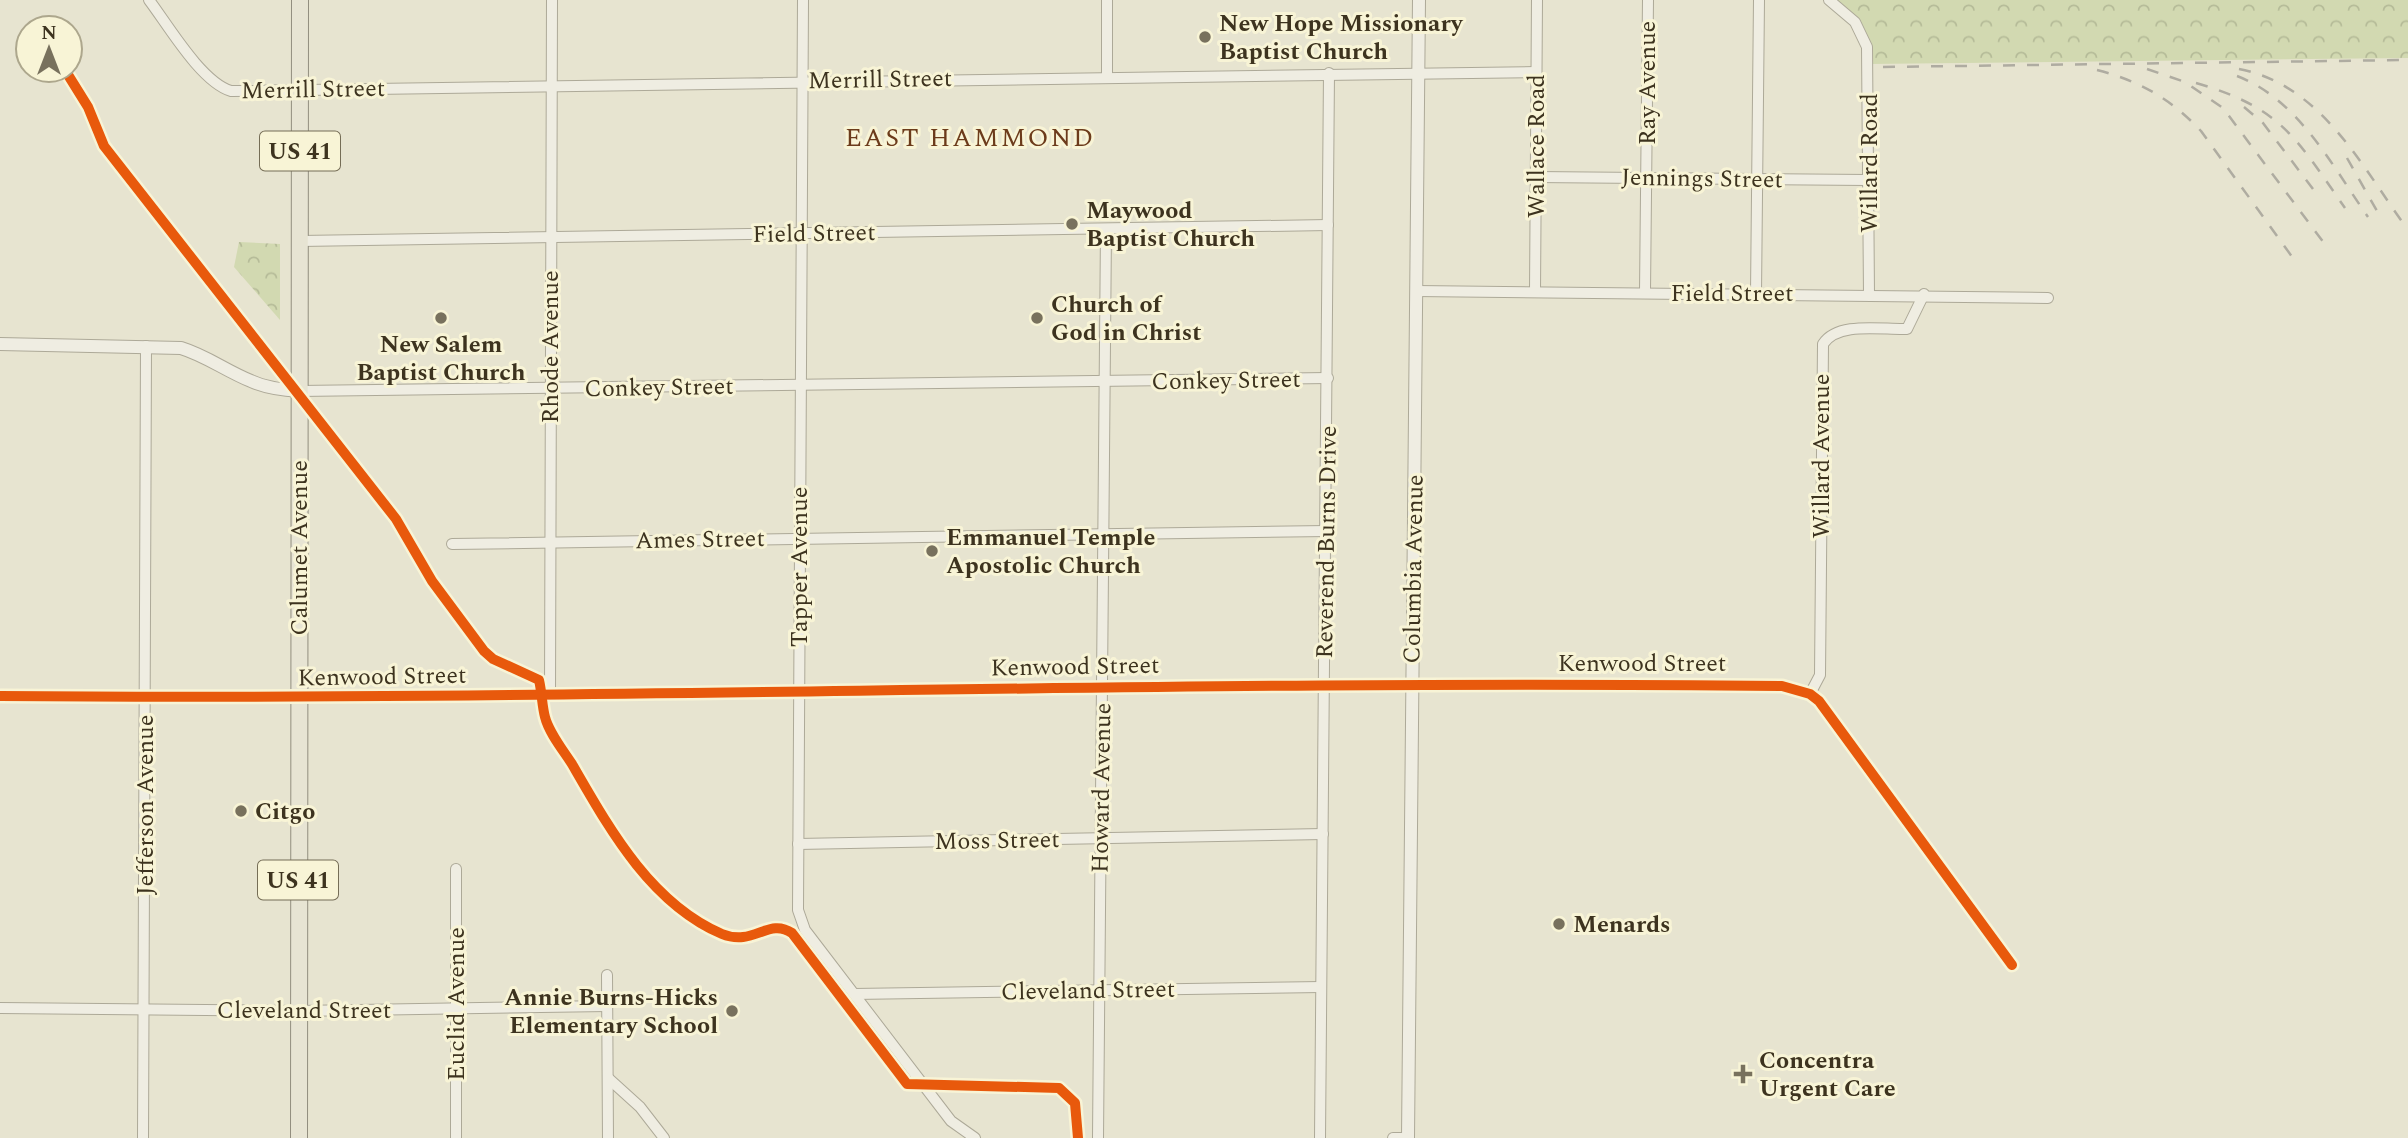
<svg xmlns="http://www.w3.org/2000/svg" width="2408" height="1138" font-family="Spectral,serif">
<defs>
<pattern id="forest-crowns" width="20" height="18" patternUnits="userSpaceOnUse" patternTransform="scale(1.75)"><rect width="20" height="18" fill="#d2d9b1"/><path d="M2 6a3 3 0 1 1 6 0M12 15a3 3 0 1 1 6 0" fill="none" stroke="#b5bb98"/></pattern>
</defs>
<rect width="100%" height="100%" fill="#e7e4d0"/>
<g fill="url(#forest-crowns)">
<polygon points="1829,0 2408,0 2408,58 1869,64 1862,33"/>
<polygon points="239,242 280,244 280,320 234,267"/>
</g>
<g fill="none" stroke-linecap="round" stroke-linejoin="round">
<g stroke="#ada998" stroke-width="12">
<g id="minor">
<path d="M149,0C168,25 201,82 231,91L1536,72"/>
<polyline points="803,0 798,910 805,930 951,1121 975,1138"/>
<polyline points="1829,0 1855,22 1867,47 1869,295"/>
<polyline points="1107,76 1107,0"/>
<polyline points="1535,177 1868,180"/>
<polyline points="300,241 1328,225"/>
<polyline points="1416,291 2048,298"/>
<polyline points="1535,292 1537,0"/>
<polyline points="1645,292 1648,0"/>
<polyline points="1756,293 1759,0"/>
<polyline points="299,391 1328,378"/>
<polyline points="452,544 1327,531"/>
<path d="M1810,694L1820,675L1823,344C1838,321 1882,330 1907,329L1924,294"/>
<polyline points="550,695 552,0"/>
<path d="M0,696C594,701 1188,679 1782,686L1810,694L1819,701L2012,965"/>
<polyline points="798,844 1323,834"/>
<polyline points="456,869 456,1138"/>
<polyline points="607,975 608,1138"/>
<polyline points="854,994 1321,987"/>
<polyline points="0,1008 298,1011 607,1006"/>
<polyline points="608,1078 640,1107 664,1138"/>
<polyline points="143,1138 146,346"/>
<polyline points="1098,1138 1106,229"/>
<polyline points="1320,1138 1329,73"/>
<polyline points="1393,1138 1408,1138"/>
</g>
</g>
<g stroke="#ada998" stroke-width="14">
<g id="tertiary">
<path d="M0,344L181,348C207,356 226,371 251,381C266,388 283,390 299,391"/>
<polyline points="1408,1138 1419,0"/>
</g>
</g>
<g stroke="#928e7f" stroke-width="18">
<polyline id="primary" points="299,1138 300,0"/>
</g>
<use href="#minor" stroke="#efede2" stroke-width="10"/>
<use href="#tertiary" stroke="#efede2" stroke-width="12"/>
<use href="#primary" stroke="#e7e4d3" stroke-width="16"/>
<g stroke="#afaca1" stroke-width="2.5" stroke-dasharray="12 12" stroke-linecap="butt">
<polyline points="1883,67 2408,60"/>
<polyline points="2147,69 2185,82 2223,108 2327,247"/>
<path d="M2239,69C2322,85 2362,167 2408,230"/>
<path d="M2097,70C2140,81 2171,99 2201,131L2298,265"/>
<path d="M2237,76C2298,99 2333,167 2368,217"/>
<path d="M2196,83C2282,108 2296,138 2345,208"/>
<polyline points="2244,107 2263,123 2313,189"/>
<polyline points="2347,158 2377,211"/>
</g>
<g stroke="#f8f4d6" stroke-width="15">
<g id="cycleway">
<path d="M65,70L88,107L104,146L396,519L432,581L484,651L493,659L539,680C542,693 542,706 545,717C549,733 563,750 572,764C609,828 650,903 722,934C754,947 768,917 792,933L907,1084L1059,1088L1075,1103L1078,1138"/>
<path d="M0,696C594,701 1188,679 1782,686L1810,694L1819,701L2012,965"/>
</g>
</g>
<use href="#cycleway" stroke="#e8590c" stroke-width="10"/>
</g>
<g fill="#78715d" stroke="#f8f4d6" stroke-width="2.5">
<circle cx="1205" cy="37" r="7"/>
<circle cx="1072" cy="224" r="7"/>
<circle cx="441" cy="318" r="7"/>
<circle cx="1037" cy="318" r="7"/>
<circle cx="932" cy="551" r="7"/>
<circle cx="241" cy="811" r="7"/>
<circle cx="1559" cy="924" r="7"/>
<circle cx="732" cy="1011" r="7"/>
<path d="M1739.5 1063.5h7v7h7v7h-7v7h-7v-7h-7v-7h7z"/>
</g>
<g text-anchor="middle" stroke-width="6" stroke-linejoin="round" paint-order="stroke">
<g fill="#f8f4d6" stroke="#756d56" stroke-width="2">
<rect x="260" y="131.5" width="80" height="39" rx="5"/>
<rect x="258" y="860.5" width="80" height="39" rx="5"/>
</g>
<g font-size="23" font-weight="bold" fill="#3d331f">
<text x="300" y="159">US 41</text>
<text x="298" y="888">US 41</text>
</g>
<g font-size="24" font-weight="bold" fill="#3d331f" stroke="#f8f4d6" text-anchor="start">
<text x="1219" y="31">New Hope Missionary<tspan x="1219" dy="28">Baptist Church</tspan></text>
<text x="1086" y="218">Maywood<tspan x="1086" dy="28">Baptist Church</tspan></text>
<text x="1051" y="312">Church of<tspan x="1051" dy="28">God in Christ</tspan></text>
<text x="441" y="352" text-anchor="middle">New Salem<tspan x="441" dy="28">Baptist Church</tspan></text>
<text x="946" y="545">Emmanuel Temple<tspan x="946" dy="28">Apostolic Church</tspan></text>
<text x="255" y="819">Citgo</text>
<text x="1573" y="932">Menards</text>
<text x="718" y="1005" text-anchor="end">Annie Burns-Hicks<tspan x="718" dy="28">Elementary School</tspan></text>
<text x="1759" y="1068">Concentra<tspan x="1759" dy="28">Urgent Care</tspan></text>
</g>
<g font-size="24" fill="#3d331f" stroke="#f8f4d6">
<text transform="translate(880 79) rotate(-1)" y="8">Merrill Street</text>
<text transform="translate(1647 83) rotate(-90)" y="8">Ray Avenue</text>
<text transform="translate(313 89) rotate(-1)" y="8">Merrill Street</text>
<text transform="translate(1536 146) rotate(-90)" y="8">Wallace Road</text>
<text transform="translate(1869 163) rotate(-90)" y="8">Willard Road</text>
<text transform="translate(1702 178) rotate(1)" y="8">Jennings Street</text>
<text transform="translate(814 233) rotate(-1)" y="8">Field Street</text>
<text x="1732" y="301">Field Street</text>
<text transform="translate(550 347) rotate(-90)" y="8">Rhode Avenue</text>
<text transform="translate(1226 380) rotate(-1)" y="8">Conkey Street</text>
<text transform="translate(659 387) rotate(-1)" y="8">Conkey Street</text>
<text transform="translate(1821 456) rotate(-90)" y="8">Willard Avenue</text>
<text transform="translate(700 539) rotate(-1)" y="8">Ames Street</text>
<text transform="translate(1326 542) rotate(-89)" y="8">Reverend Burns Drive</text>
<text transform="translate(299 548) rotate(-90)" y="8">Calumet Avenue</text>
<text transform="translate(799 567) rotate(-90)" y="8">Tapper Avenue</text>
<text transform="translate(1413 569) rotate(-89)" y="8">Columbia Avenue</text>
<text x="1642" y="671">Kenwood Street</text>
<text transform="translate(1075 666) rotate(-1)" y="8">Kenwood Street</text>
<text transform="translate(382 676) rotate(-1)" y="8">Kenwood Street</text>
<text transform="translate(1101 788) rotate(-89)" y="8">Howard Avenue</text>
<text transform="translate(145 805) rotate(-90)" y="8">Jefferson Avenue</text>
<text transform="translate(997 840) rotate(-1)" y="8">Moss Street</text>
<text transform="translate(1088 990) rotate(-1)" y="8">Cleveland Street</text>
<text transform="translate(456 1004) rotate(-90)" y="8">Euclid Avenue</text>
<text x="304" y="1018">Cleveland Street</text>
</g>
<g font-size="26" letter-spacing="2" fill="#6c3b1b" stroke="#f8f4d6">
<text x="970" y="146">EAST HAMMOND</text>
</g>
</g>
<g transform="translate(49 49)"><circle r="33" fill="#f8f4d6" stroke="#ada78d" stroke-width="2"/>
<path d="M0-5L12 26L0 18L-12 26Z" fill="#78715d"/>
<text y="-10" font-size="19" font-weight="bold" text-anchor="middle" fill="#3d331f">N</text>
</g>
</svg>
